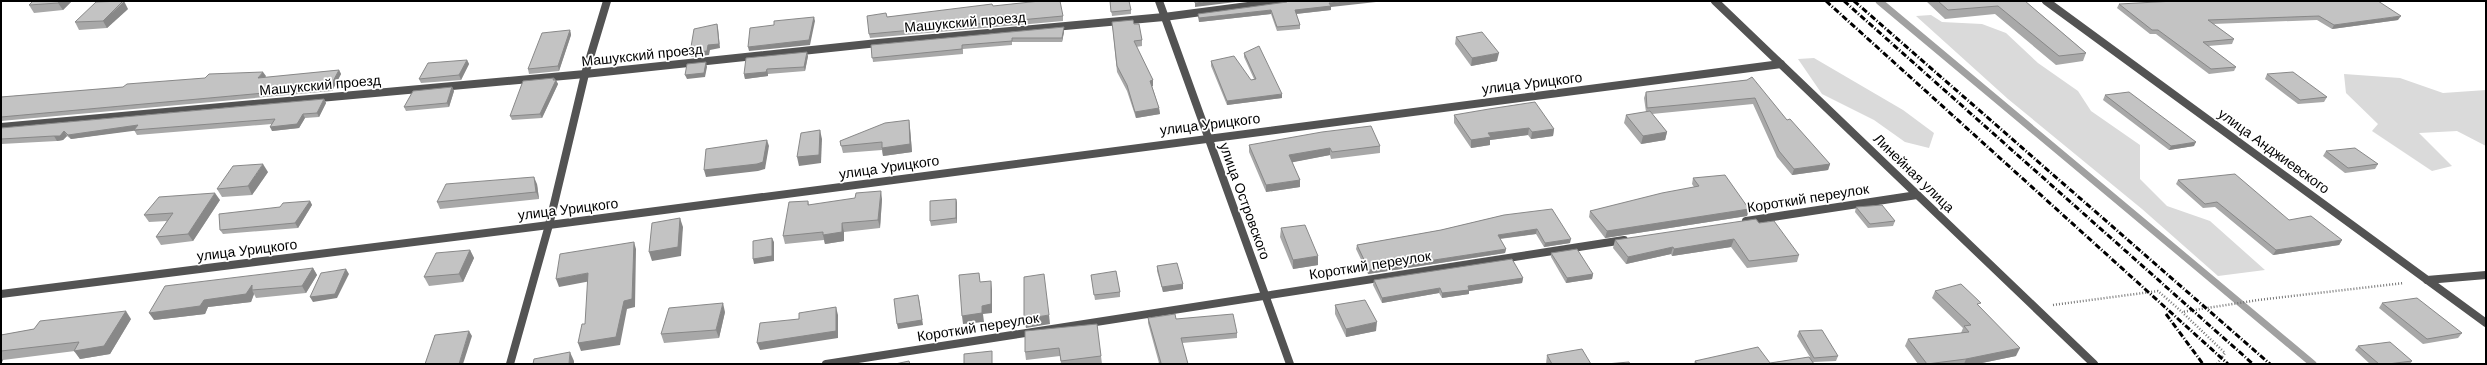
<svg xmlns="http://www.w3.org/2000/svg" width="2487" height="365" font-family="Arial,sans-serif">
<rect width="100%" height="100%" fill="#fff"/>
<g fill="#dadada">
<polygon points="1931,15 1942,22 1982,24 2006,33 2038,63 2078,91 2091,111 2140,145 2140,179 2167,206 2210,221 2265,270 2218,276 2142,209 2008,99 1916,16"/>
<polygon points="1814,58 1903,110 1934,133 1929,148 1905,142 1874,120 1822,94 1798,59"/>
<polygon points="2344,74 2400,78 2443,93 2486,90 2486,146 2457,131 2419,133 2452,166 2432,171 2372,131 2378,124 2346,93"/>
</g>
<g fill="none" stroke-linecap="round" stroke-linejoin="round">
<polyline stroke="#a1a1a1" stroke-width="7" points="1879,1 2313,364"/>
<g stroke="#757575" stroke-width="2.5" stroke-dasharray="1 2" stroke-linecap="butt">
<polyline points="2053,305 2158,291 2182,312"/>
<polyline points="2217,364 2225,353 2182,312 2258,300 2404,283"/>
</g>
<g stroke="#535353" stroke-width="8">
<polyline points="1159,1 1290,364"/>
<polyline points="1715,1 2094,364"/>
<polyline points="2046,1 2486,323"/>
<polyline points="1,127 585,74 878,43 1164,17 1286,1"/>
<polyline points="1746,221 1917,195"/>
<polyline points="2427,280 2486,275"/>
<polyline points="1,294 549,225 1781,64"/>
<polyline points="510,364 549,225 585,74 607,1"/>
<polyline points="826,364 1624,240"/>
</g>
<g stroke="#000" stroke-width="3" stroke-dasharray="6 2 1 2" stroke-linecap="butt">
<polyline points="1826,1 2228,364"/>
<polyline points="1844,1 2253,364"/>
<polyline points="1854,1 2270,364"/>
<polyline points="2166,314 2203,364"/>
</g>
</g>
<g fill="#a8a8a8">
<polygon points="72,1 63,10 34,13 29,5"/>
<polygon points="1110,1 1131,10 1131,14 1112,16"/>
<polygon points="1926,1 2025,1 2086,53 2083,61 2056,65 1995,14 1945,19"/>
<polygon points="2119,4 2398,20 2332,29 2317,20 2213,24 2234,39 2232,44 2208,46 2236,67 2234,71 2209,74 2156,34 2150,34 2117,8"/>
<polygon points="993,6 1063,16 1063,21 870,38 869,34 887,17"/>
<polygon points="1331,7 1331,10 1296,14 1300,25 1300,29 1277,31 1271,14 1199,22 1198,18 1198,14"/>
<polygon points="128,9 107,28 79,30 75,22"/>
<polygon points="1112,22 1134,24 1142,40 1142,46 1136,47 1153,80 1153,86 1152,86 1159,108 1160,114 1136,118 1127,91 1117,72"/>
<polygon points="1064,27 1064,32 1062,42 1012,42 1012,45 963,49 963,54 873,62 871,45"/>
<polygon points="570,30 571,35 559,71 529,74 528,69"/>
<polygon points="1456,37 1497,61 1471,66 1455,44"/>
<polygon points="1244,53 1282,98 1227,105 1211,66 1211,61 1251,80 1254,79 1244,57"/>
<polygon points="808,56 805,71 768,74 768,76 745,79 744,74"/>
<polygon points="467,60 469,64 461,80 421,83 419,79"/>
<polygon points="339,70 341,74 332,91 1,121 1,97 266,76 264,78"/>
<polygon points="2267,74 2327,97 2324,102 2298,104 2265,79"/>
<polygon points="554,78 558,84 542,118 512,120 510,116"/>
<polygon points="1747,80 1787,120 1830,164 1828,170 1792,175 1777,157 1753,104 1652,114 1667,132 1665,140 1641,144 1624,123 1626,115 1646,112 1644,98 1646,92"/>
<polygon points="452,87 454,91 449,107 406,111 404,107"/>
<polygon points="2105,95 2194,146 2169,150 2103,100"/>
<polygon points="324,99 326,103 319,117 305,118 299,128 272,131 272,124 137,135 134,130 71,139 67,136 63,140 57,141 1,144 1,128"/>
<polygon points="1454,115 1554,129 1553,136 1531,139 1528,135 1490,140 1490,145 1471,148 1454,123"/>
<polygon points="910,128 912,152 883,156 882,150 843,153 840,141"/>
<polygon points="1249,145 1380,146 1380,153 1331,159 1330,155 1292,162 1300,180 1300,187 1266,192 1249,152"/>
<polygon points="2326,151 2378,164 2375,169 2345,173 2323,156"/>
<polygon points="268,172 252,195 222,197 217,189"/>
<polygon points="1693,178 1749,209 1747,216 1605,238 1589,217 1590,211 1694,187 1692,184"/>
<polygon points="2178,180 2289,220 2342,240 2339,245 2273,255 2215,207 2203,208 2176,184"/>
<polygon points="537,184 539,199 440,209 437,202"/>
<polygon points="882,199 880,228 844,232 844,241 825,244 824,240 785,244 783,236 808,201 809,205"/>
<polygon points="956,199 957,203 957,223 931,226 930,221"/>
<polygon points="220,200 193,241 161,245 156,237 167,221 149,222 144,215"/>
<polygon points="310,201 312,205 298,228 223,234 220,230 280,207"/>
<polygon points="1856,207 1895,221 1893,226 1868,228 1855,212"/>
<polygon points="1504,215 1570,243 1544,247 1536,234 1500,239 1506,249 1505,253 1368,274 1356,249 1357,245 1441,230"/>
<polygon points="1759,223 1799,255 1797,262 1747,268 1731,247 1672,256 1671,254 1626,264 1613,248 1615,240"/>
<polygon points="1281,228 1318,265 1293,269 1280,237"/>
<polygon points="470,250 474,258 463,282 429,286 424,277"/>
<polygon points="1551,253 1593,274 1592,279 1566,283 1551,257"/>
<polygon points="1157,266 1183,284 1183,289 1163,292 1157,271"/>
<polygon points="313,268 317,275 306,293 256,298 254,294 251,302 208,307 205,314 154,320"/>
<polygon points="1091,275 1120,292 1120,297 1095,300"/>
<polygon points="1523,278 1522,283 1469,291 1469,294 1442,298 1439,293 1382,303 1373,285 1374,280"/>
<polygon points="1935,291 1979,306 2016,356 1977,364 1918,364 1905,346 1908,339 1961,333 1963,328 1932,298"/>
<polygon points="2382,303 2462,333 2458,338 2423,344 2379,308"/>
<polygon points="1335,305 1376,331 1346,337 1335,314"/>
<polygon points="725,312 719,338 664,343 661,334"/>
<polygon points="1148,318 1176,319 1237,333 1237,338 1182,343 1188,364 1159,363 1148,323"/>
<polygon points="131,319 110,354 80,359 75,351 3,360 1,364 1,335 34,329"/>
<polygon points="1025,331 1101,356 1102,364 1061,364 1060,356 1026,360 1025,352"/>
<polygon points="1799,331 1838,356 1836,361 1813,362 1814,364 1694,364 1695,361 1770,363 1810,357 1797,336"/>
<polygon points="2358,346 2412,361 2410,364 2370,364 2355,350"/>
<polygon points="1547,355 1591,364 1546,364"/>
</g>
<g fill="#888">
<polygon points="60,1 72,1 63,10 58,3"/>
<polygon points="124,1 128,9 107,28 103,21"/>
<polygon points="1212,1 1244,1 1195,7 1195,3"/>
<polygon points="1350,1 1385,1 1331,7 1331,10 1295,14 1295,10 1329,3"/>
<polygon points="1271,10 1271,14 1199,22 1199,18"/>
<polygon points="2401,16 2398,20 2332,29 2334,25"/>
<polygon points="814,17 815,21 810,45 749,51 748,47"/>
<polygon points="717,24 718,28 720,48 710,50 709,55 691,57 690,53 708,45"/>
<polygon points="1064,27 1064,32 1062,42 1062,38"/>
<polygon points="570,30 571,35 559,71 558,66"/>
<polygon points="807,52 808,56 805,71 804,67"/>
<polygon points="1499,53 1497,61 1471,66 1472,58"/>
<polygon points="467,60 469,64 461,80 459,75"/>
<polygon points="706,62 707,67 705,77 687,79 685,75"/>
<polygon points="767,69 768,74 768,76 745,79 744,74"/>
<polygon points="339,70 341,74 332,91 330,87"/>
<polygon points="263,72 266,76 261,83 258,78"/>
<polygon points="554,78 555,81 556,80 558,84 542,118 540,114"/>
<polygon points="1153,80 1153,86 1150,87 1150,81"/>
<polygon points="452,87 454,91 449,107 447,103"/>
<polygon points="1282,94 1282,98 1227,105 1227,101"/>
<polygon points="324,99 326,103 319,117 317,113"/>
<polygon points="1159,108 1160,114 1136,118 1135,112"/>
<polygon points="303,114 305,118 299,128 272,131 270,127"/>
<polygon points="909,120 910,128 912,152 883,156 882,148"/>
<polygon points="138,125 140,130 71,139 68,135"/>
<polygon points="1529,128 1528,135 1490,140 1490,145 1471,148 1471,140 1488,133"/>
<polygon points="1554,129 1553,136 1531,139 1532,132"/>
<polygon points="820,130 822,139 821,163 799,166 797,157"/>
<polygon points="64,131 67,136 63,140 57,141 54,136"/>
<polygon points="1667,132 1665,140 1641,144 1643,136"/>
<polygon points="767,140 769,146 765,169 758,171 706,177 704,170"/>
<polygon points="2196,142 2194,146 2169,150 2171,146"/>
<polygon points="1330,148 1330,155 1289,163 1289,155"/>
<polygon points="263,164 268,172 252,195 248,186"/>
<polygon points="1830,164 1828,170 1792,175 1794,169"/>
<polygon points="534,177 537,184 539,199 536,192"/>
<polygon points="1300,180 1300,187 1266,192 1266,185"/>
<polygon points="881,191 882,199 880,228 878,220"/>
<polygon points="215,193 220,200 193,241 188,234"/>
<polygon points="956,199 957,203 957,223 956,218"/>
<polygon points="310,201 312,205 298,228 295,223"/>
<polygon points="1749,209 1747,216 1605,238 1607,231"/>
<polygon points="680,218 683,227 681,256 652,261 649,252"/>
<polygon points="842,223 844,232 844,241 825,244 823,235"/>
<polygon points="1537,229 1536,234 1497,239 1498,235"/>
<polygon points="772,238 774,242 774,261 754,264 753,259"/>
<polygon points="1571,239 1570,243 1544,247 1545,243"/>
<polygon points="1734,239 1731,247 1672,256 1674,249"/>
<polygon points="2342,240 2339,245 2273,255 2276,250"/>
<polygon points="634,242 636,249 635,307 627,309 620,345 581,351 578,343"/>
<polygon points="1673,247 1671,254 1626,264 1628,257"/>
<polygon points="1506,249 1505,253 1368,274 1369,270"/>
<polygon points="470,250 474,258 463,282 459,274"/>
<polygon points="1318,256 1318,265 1293,269 1293,260"/>
<polygon points="313,268 317,275 306,293 302,286"/>
<polygon points="346,269 349,274 337,298 313,302 310,297"/>
<polygon points="588,273 591,281 559,287 556,279"/>
<polygon points="1593,274 1592,279 1566,283 1567,278"/>
<polygon points="1523,278 1522,283 1469,291 1469,294 1442,298 1442,293 1468,286"/>
<polygon points="991,281 992,290 992,313 983,314 984,322 963,324 962,316 982,306"/>
<polygon points="1183,284 1183,289 1163,292 1162,287"/>
<polygon points="252,285 252,290 254,294 251,302 208,307 205,314 154,320 149,313 204,300"/>
<polygon points="1440,288 1439,293 1382,303 1382,298"/>
<polygon points="919,299 923,325 898,329 897,324"/>
<polygon points="723,303 725,312 719,338 716,330"/>
<polygon points="836,307 838,315 838,338 760,350 757,343"/>
<polygon points="126,311 131,319 110,354 80,359 74,351"/>
<polygon points="1049,315 1050,324 1026,328 1024,319"/>
<polygon points="1377,322 1376,331 1346,337 1346,329"/>
<polygon points="469,331 472,336 463,364 459,364"/>
<polygon points="2020,348 2016,356 1977,364 1964,364 1966,359"/>
<polygon points="570,352 574,361 574,364 569,364"/>
<polygon points="1,357 3,360 1,364"/>
</g>
<g fill="#c3c3c3" stroke="#888">
<polygon points="33,1 60,1 58,3 29,5"/>
<polygon points="123,1 103,21 75,22 96,2"/>
<polygon points="1040,1 1060,1 1063,16 869,34 867,16 886,13 887,17 992,4 993,6"/>
<polygon points="1110,1 1129,1 1131,10 1111,12"/>
<polygon points="1195,1 1212,1 1195,3"/>
<polygon points="1288,1 1350,1 1329,3 1331,6 1295,10 1300,25 1277,27 1271,10 1199,18 1198,14 1287,2"/>
<polygon points="1938,1 2025,1 2086,53 2059,56 1998,6 1948,10"/>
<polygon points="2175,1 2378,1 2401,16 2334,25 2319,16 2208,20 2234,39 2203,42 2236,67 2211,69 2158,30 2152,30 2119,4"/>
<polygon points="814,17 809,40 748,47 750,28 774,25 774,21"/>
<polygon points="1133,20 1134,24 1139,24 1142,40 1134,41 1153,80 1150,81 1159,108 1135,112 1127,85 1117,66 1112,22"/>
<polygon points="717,24 719,44 708,45 707,51 690,53 694,29"/>
<polygon points="1064,27 1062,38 1012,38 1012,41 962,45 962,49 872,58 871,45"/>
<polygon points="570,30 558,66 528,69 542,33"/>
<polygon points="1482,32 1499,53 1472,58 1456,37"/>
<polygon points="1259,46 1282,94 1227,101 1211,61 1234,56 1251,80 1256,79 1244,53"/>
<polygon points="807,52 804,67 767,69 766,72 744,74 746,58"/>
<polygon points="467,60 459,75 419,79 428,63"/>
<polygon points="706,62 704,73 685,75 687,64"/>
<polygon points="339,70 330,87 1,117 1,97 123,87 127,84 205,78 209,74 263,72 258,78"/>
<polygon points="2293,72 2327,97 2300,100 2267,74"/>
<polygon points="1752,77 1787,120 1790,119 1830,164 1794,169 1779,151 1755,98 1647,108 1646,92 1747,80"/>
<polygon points="554,78 553,80 556,80 540,114 510,116 523,81"/>
<polygon points="452,87 447,103 404,107 413,91"/>
<polygon points="2129,92 2196,142 2171,146 2105,95"/>
<polygon points="324,99 317,113 303,114 297,124 270,127 275,119 134,130 138,125 68,135 64,131 60,136 54,136 1,139 1,128"/>
<polygon points="1535,102 1554,129 1532,132 1529,128 1488,133 1491,137 1471,140 1454,115 1489,109"/>
<polygon points="1650,111 1667,132 1643,136 1626,115"/>
<polygon points="909,120 910,144 882,148 882,142 841,146 840,141 885,123"/>
<polygon points="1371,126 1380,146 1332,152 1330,148 1289,155 1300,180 1266,185 1249,145 1322,132"/>
<polygon points="820,130 819,155 797,157 801,133"/>
<polygon points="767,140 763,162 757,164 704,170 706,149"/>
<polygon points="2355,148 2378,164 2348,168 2326,151"/>
<polygon points="263,164 248,186 217,189 233,166"/>
<polygon points="2235,174 2289,220 2311,216 2342,240 2276,250 2217,202 2205,204 2178,180"/>
<polygon points="1725,175 1749,209 1607,231 1590,211 1662,193 1699,186 1693,178"/>
<polygon points="534,177 536,192 437,202 446,184"/>
<polygon points="881,191 878,220 842,223 842,232 823,235 823,232 783,236 789,202 808,201 808,205 855,198 856,193"/>
<polygon points="215,193 188,234 156,237 173,213 144,215 159,197"/>
<polygon points="956,199 956,218 930,221 930,201"/>
<polygon points="310,201 295,223 220,230 219,214 280,207 283,203"/>
<polygon points="1882,205 1895,221 1870,224 1856,207"/>
<polygon points="1552,209 1571,239 1545,243 1537,229 1498,235 1506,249 1369,270 1357,245 1441,230 1504,215"/>
<polygon points="680,218 678,247 649,252 652,223"/>
<polygon points="1756,219 1759,223 1774,221 1799,255 1749,261 1734,239 1674,249 1673,247 1628,257 1615,240"/>
<polygon points="1305,225 1318,256 1293,260 1281,228"/>
<polygon points="772,238 772,256 753,259 753,241"/>
<polygon points="634,242 632,299 624,301 616,337 578,343 582,324 585,324 588,273 556,279 560,254"/>
<polygon points="1577,249 1593,274 1567,278 1551,253"/>
<polygon points="470,250 459,274 424,277 436,253"/>
<polygon points="1512,259 1523,278 1468,286 1469,290 1442,293 1440,288 1382,298 1374,280"/>
<polygon points="1177,263 1183,284 1162,287 1157,266"/>
<polygon points="313,268 302,286 252,290 252,285 246,294 204,300 200,306 149,313 165,286"/>
<polygon points="346,269 335,294 310,297 321,273"/>
<polygon points="1116,271 1120,292 1094,295 1091,275"/>
<polygon points="979,273 980,282 991,281 991,304 982,306 982,313 962,316 959,275"/>
<polygon points="1044,274 1049,315 1024,319 1024,277"/>
<polygon points="1961,284 1981,303 1977,304 2020,348 1966,359 1927,364 1908,339 1969,332 1964,326 1971,325 1935,291"/>
<polygon points="918,295 922,320 897,324 894,299"/>
<polygon points="2417,298 2462,333 2427,339 2382,303"/>
<polygon points="1365,300 1377,322 1346,329 1335,305"/>
<polygon points="723,303 716,330 661,334 669,308"/>
<polygon points="836,307 836,331 757,343 760,323 799,319 799,313"/>
<polygon points="126,311 104,346 74,351 79,342 1,351 1,335 34,329 40,321"/>
<polygon points="1175,314 1176,319 1233,314 1237,333 1181,338 1188,364 1154,364 1161,363 1148,318"/>
<polygon points="1097,324 1101,356 1061,361 1059,348 1025,352 1025,331"/>
<polygon points="1822,330 1838,356 1814,358 1799,331"/>
<polygon points="469,331 459,364 425,364 435,335"/>
<polygon points="2390,342 2412,361 2388,364 2379,364 2358,346"/>
<polygon points="1758,347 1770,363 1809,357 1814,364 1697,364 1695,361"/>
<polygon points="1582,349 1591,364 1552,364 1547,355"/>
<polygon points="992,351 992,364 964,364 964,354"/>
<polygon points="570,352 569,364 533,364 534,359"/>
<polygon points="909,361 910,364 895,364"/>
<polygon points="1629,362 1630,364 1606,364"/>
</g>
<g text-anchor="middle" stroke-width="3.5" stroke-linejoin="round" paint-order="stroke">
<g font-size="14" fill="#000" stroke="#fff">
<text transform="translate(965 22) rotate(-5)" y="5">Машукский проезд</text>
<text transform="translate(642 55) rotate(-6)" y="5">Машукский проезд</text>
<text transform="translate(1532 83) rotate(-7)" y="5">улица Урицкого</text>
<text transform="translate(320 85) rotate(-5)" y="5">Машукский проезд</text>
<text transform="translate(1210 124) rotate(-7)" y="5">улица Урицкого</text>
<text transform="translate(2274 151) rotate(36)" y="5">улица Анджиевского</text>
<text transform="translate(889 167) rotate(-8)" y="5">улица Урицкого</text>
<text transform="translate(1914 173) rotate(44)" y="5">Линейная улица</text>
<text transform="translate(1808 198) rotate(-9)" y="5">Короткий переулок</text>
<text transform="translate(1245 201) rotate(70)" y="5">улица Островского</text>
<text transform="translate(568 209) rotate(-7)" y="5">улица Урицкого</text>
<text transform="translate(247 250) rotate(-7)" y="5">улица Урицкого</text>
<text transform="translate(1370 265) rotate(-9)" y="5">Короткий переулок</text>
<text transform="translate(978 327) rotate(-9)" y="5">Короткий переулок</text>
</g>
</g>
<rect width="2487" height="365" fill="none" stroke="#000000" stroke-width="4"/>
</svg>
